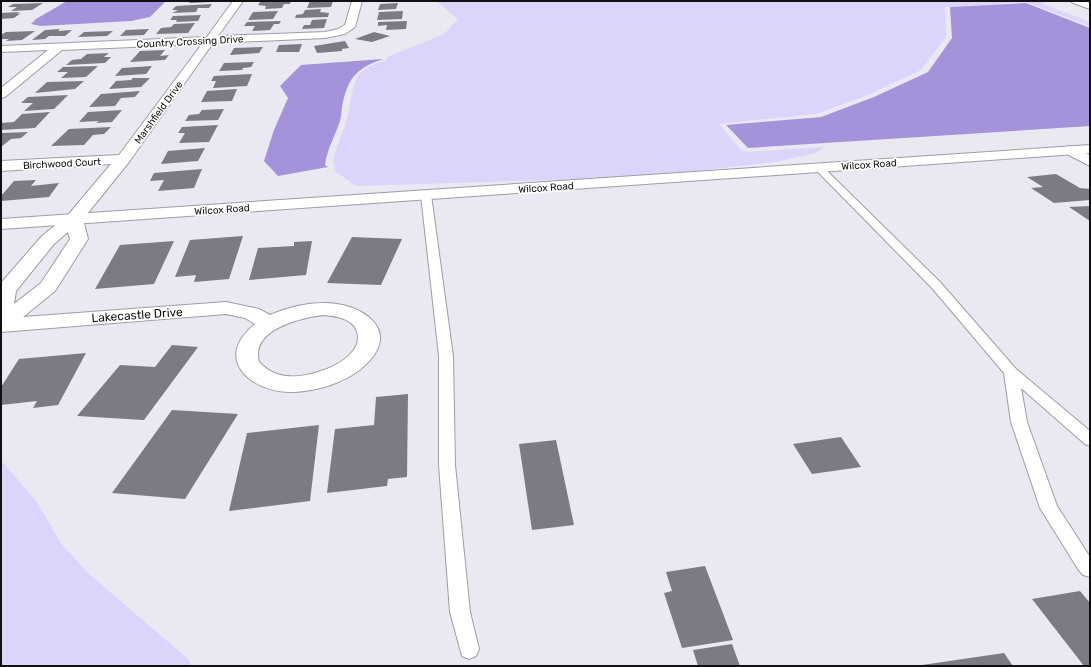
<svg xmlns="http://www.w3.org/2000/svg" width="1091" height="667" font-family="Rubik,sans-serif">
<rect width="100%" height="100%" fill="#eae9f2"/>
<g fill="#dcd4fa">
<path d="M436,1H1046L1043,4L1090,22V26L1026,2L945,7L946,37L921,70L868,95L816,114L719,124L740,149L746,152L825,147L816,153L775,162L695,171L586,179L356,186L333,170L336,167L333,163C335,148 342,136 346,122C351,108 350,86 360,74C367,66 378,63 387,60V57L444,34L458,19Z"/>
<polygon points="1,460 37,502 62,545 88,573 189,660 191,666 1,666"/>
</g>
<g fill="#a493da">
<polygon points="67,1 166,1 150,17 131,21 41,26 31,24 36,19"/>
<polygon points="1026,3 1090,28 1090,126 748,148 726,125 821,117 874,97 928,72 952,38 950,7"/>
<path d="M383,59C358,68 349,76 343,102C341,108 342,115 340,121C335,136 327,149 325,165L328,167L278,176L264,161L274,130L288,98L280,86L301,65Z"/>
</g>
<g fill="#7c7b83">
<polygon points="191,1 214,1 213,2 189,3"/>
<polygon points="277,1 291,1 290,4 284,4 282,8 265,9 266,6 258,5 260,2"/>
<polygon points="310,1 333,1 331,7 307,8"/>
<polygon points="43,3 32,10 11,11 17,7 8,7 13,4"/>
<polygon points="398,3 396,9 378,10 380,4"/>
<polygon points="212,4 209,8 198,8 196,12 172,13 178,10 172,10 176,6"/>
<polygon points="321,9 320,12 329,13 328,17 295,18 296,15 303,14 305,10"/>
<polygon points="278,11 273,19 248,20 253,12"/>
<polygon points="403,11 402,19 377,20 379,12"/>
<polygon points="19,12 17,14 21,13 14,18 1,19 1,13"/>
<polygon points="201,15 198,21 176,22 177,20 170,20 173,16"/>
<polygon points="327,19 324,28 302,29 304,25 310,25 312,20"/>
<polygon points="281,21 279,24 274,24 270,30 252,31 255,26 244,26 247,22"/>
<polygon points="407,21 406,29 386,30 387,25 378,26 378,22"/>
<polygon points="195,23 188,33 156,34 161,28 171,27 174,24"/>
<polygon points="60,29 58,31 72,30 65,36 49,36 45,39 32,40 45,30"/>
<polygon points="149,29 144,35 120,36 126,30"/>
<polygon points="35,31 22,40 6,41 9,39 1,39 1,35 6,32"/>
<polygon points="113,31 107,36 78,37 84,32"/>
<polygon points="374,32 390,36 372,42 355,39"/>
<polygon points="345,41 349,48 342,49 342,51 317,53 314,46"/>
<polygon points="302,44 299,52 276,52 279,45"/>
<polygon points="263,47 259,53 230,55 234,48"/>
<polygon points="165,50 160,56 169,55 165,60 130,62 140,51"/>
<polygon points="109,53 104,57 111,57 105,63 66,65 72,60 81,59 87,54"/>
<polygon points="254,62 251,67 243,68 242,70 219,71 224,63"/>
<polygon points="98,66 86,77 61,78 68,72 57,72 63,67"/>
<polygon points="152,66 146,74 115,76 122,68"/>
<polygon points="252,74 247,86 213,88 216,81 211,81 214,76"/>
<polygon points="133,78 150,78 141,87 109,89 116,81 131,80"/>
<polygon points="84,81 75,89 35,93 47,82"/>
<polygon points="237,89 232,101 201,102 207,91"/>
<polygon points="140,91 135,97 121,98 115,106 89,107 101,94"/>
<polygon points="68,95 54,109 24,111 33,103 21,103 28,97"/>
<polygon points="224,109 218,120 185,121 189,115 199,114 202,110"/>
<polygon points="122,110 112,122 96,123 99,121 79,122 88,112"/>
<polygon points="50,112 35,128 1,130 1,123 14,122 22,114"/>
<polygon points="218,125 209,142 179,143 185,133 178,133 182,127"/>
<polygon points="111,127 104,134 93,135 84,145 51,146 69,129"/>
<polygon points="28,132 21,138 11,139 1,147 1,133"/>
<polygon points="205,148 198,161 161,164 168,151"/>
<polygon points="202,169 194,188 158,191 164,180 150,181 154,173"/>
<polygon points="1056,174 1080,188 1090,189 1090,200 1054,203 1031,188 1043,187 1027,177"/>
<polygon points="36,180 31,186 59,183 49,197 1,201 1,196 14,181"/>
<polygon points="1090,206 1090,221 1069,207"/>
<polygon points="243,236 229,279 194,282 196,275 175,277 190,240"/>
<polygon points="352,237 402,239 381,285 327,283"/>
<polygon points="174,241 154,284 95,289 120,245"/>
<polygon points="312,241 306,275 249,280 258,248 294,246 294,242"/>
<polygon points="172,345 198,347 144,420 77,416 120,365 155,367"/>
<polygon points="86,353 58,405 33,408 37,401 1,405 1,387 19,359"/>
<polygon points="408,394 407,477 388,479 387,486 327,493 335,429 374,425 376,397"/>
<polygon points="172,410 238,414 185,499 112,493"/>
<polygon points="319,425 310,501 229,511 247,433"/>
<polygon points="841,437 861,467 812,474 793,444"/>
<polygon points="556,440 574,525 532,530 519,444"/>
<polygon points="705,566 733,640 682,648 664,593 672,591 666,572"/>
<polygon points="1080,591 1090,603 1090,666 1084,666 1032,599"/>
<polygon points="732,644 740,666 698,666 693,650"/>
<polygon points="1004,653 1013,666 922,666 922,665"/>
</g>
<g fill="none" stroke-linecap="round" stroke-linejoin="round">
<g stroke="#9e9da5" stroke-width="2">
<g id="lane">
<polygon points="819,165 822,166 940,282 1016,369 1090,431 1090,446 1085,444 1021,388 1027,422 1057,506 1090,557 1090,577 1083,575 1078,569 1040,508 1011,422 1004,373 932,288 816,170 814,168"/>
<polygon points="426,192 431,195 453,356 455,465 470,612 479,649 476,656 469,659 462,656 450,612 439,465 439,356 421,195"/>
</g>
</g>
<g stroke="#9e9da5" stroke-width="2">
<g id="street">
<path d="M233,1H243L218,36L325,32L338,29L345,25L352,1H362L355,27L345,34L325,38L213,43L129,162L83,219L88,239L55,291L23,317L226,302L259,309L270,315C286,308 305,303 323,303C361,302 405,331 363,367C345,383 315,392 290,392C249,391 213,358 255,324L245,318L226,314L1,332V283L42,236L68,215L111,164L1,171V161L119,155L202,44L62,50L5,97L1,98V88L48,50L1,52V46L207,37ZM68,232L70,239L41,283L14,304L16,291L54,244ZM323,315C337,316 357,319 358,337C358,341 357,345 355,348C343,368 299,382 277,374C271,372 264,367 259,362C250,329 301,318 323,315Z"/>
<polygon points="1070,146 1090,155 1090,166 1065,153 1063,150 1065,147"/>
</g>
</g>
<g stroke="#9e9da5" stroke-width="2">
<polygon id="secondary" points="1090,145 1090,153 1,229 1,219"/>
</g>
<g stroke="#9e9da5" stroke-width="2">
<polygon id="highway" points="1071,1 1085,1 1090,3 1090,9 1073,3"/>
</g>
<use href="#lane" fill="#fff" fill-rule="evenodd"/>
<use href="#street" fill="#fff" fill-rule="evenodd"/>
<use href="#secondary" fill="#fff" fill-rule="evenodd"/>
<use href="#highway" fill="#fff" fill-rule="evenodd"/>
</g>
<g text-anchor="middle" stroke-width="3.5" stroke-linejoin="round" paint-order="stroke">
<g font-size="10" fill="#100f12" stroke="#fff">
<text transform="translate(190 41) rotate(-3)" y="4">Country Crossing Drive</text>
<text transform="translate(158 112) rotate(-54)" y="4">Marshfield Drive</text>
<text transform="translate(62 163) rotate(-3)" y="4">Birchwood Court</text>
<text transform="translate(869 164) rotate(-4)" y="4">Wilcox Road</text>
<text transform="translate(546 187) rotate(-4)" y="4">Wilcox Road</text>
<text transform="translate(222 209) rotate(-4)" y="4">Wilcox Road</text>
</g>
<g font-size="12" fill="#100f12" stroke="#fff">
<text transform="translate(137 315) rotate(-4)" y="4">Lakecastle Drive</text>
</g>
</g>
<rect width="1091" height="667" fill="none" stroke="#100f12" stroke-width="4"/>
</svg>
